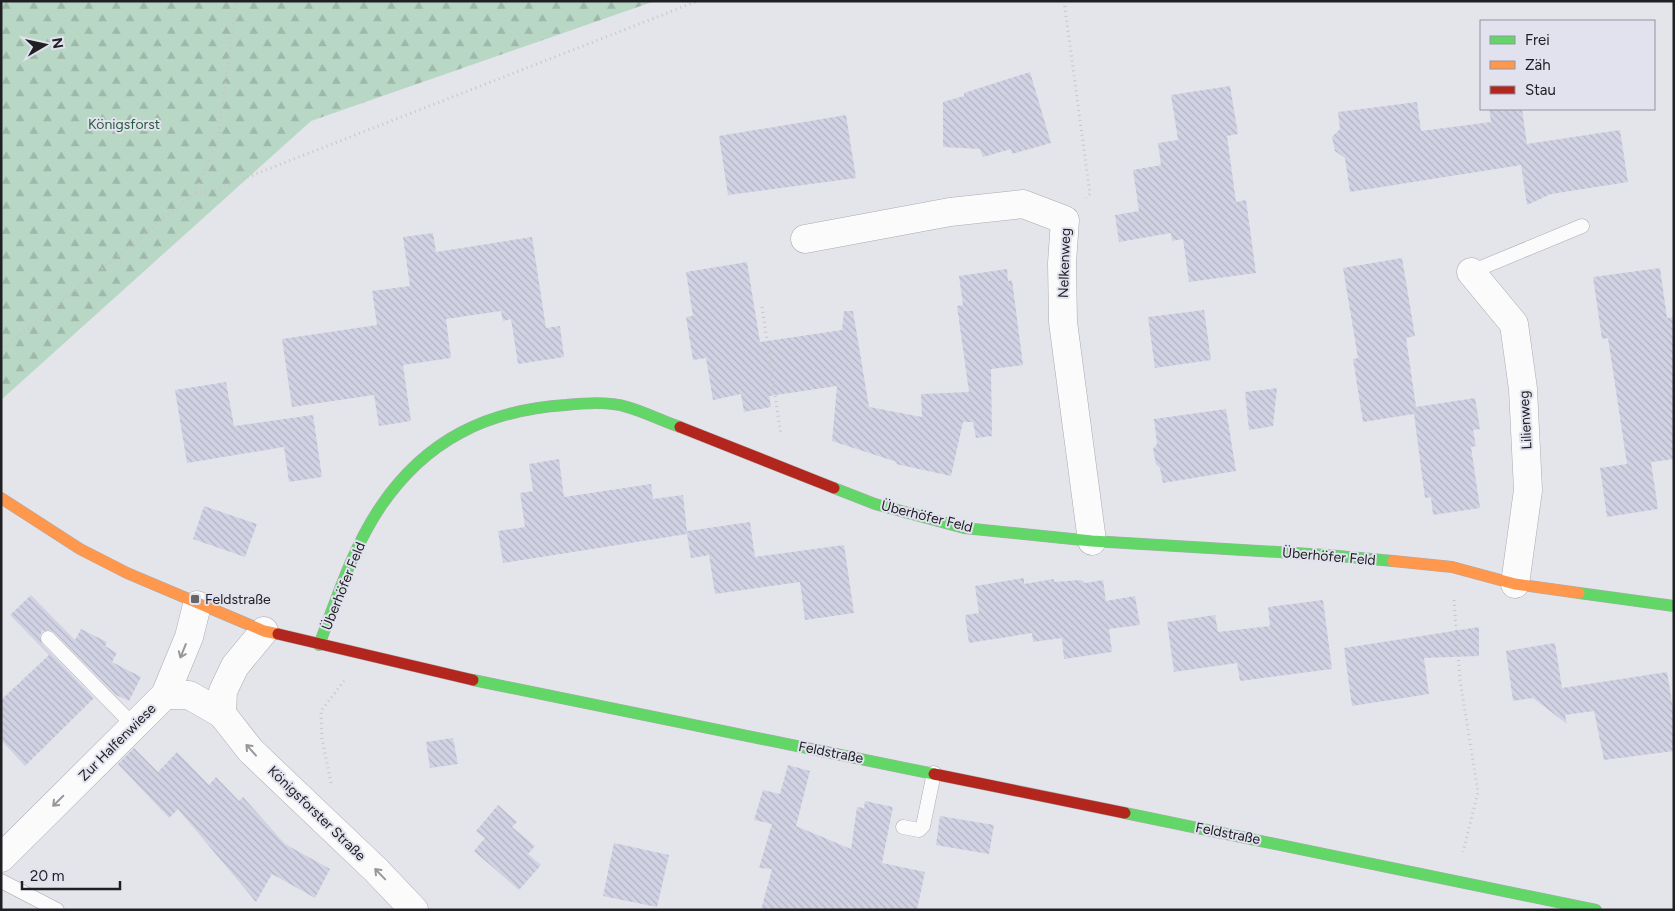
<svg xmlns="http://www.w3.org/2000/svg" width="1675" height="911" font-family="Figtree,sans-serif">
<defs>
<pattern id="forest-firs" width="22" height="20" patternUnits="userSpaceOnUse" patternTransform="scale(1.25)"><rect width="22" height="20" fill="#b8d7c5"/><path d="M5 1l3.5 6h-7zM16 11l3.5 6h-7z" fill="#9eb8a9"/></pattern>
<pattern id="building-back-hatch" width="6" height="6" patternUnits="userSpaceOnUse" patternTransform="scale(1.25)"><rect width="6" height="6" fill="#d1d2e3"/><path d="M-1 5l2 2M0 0l6 6M5-1l2 2" fill="none" stroke="#b3b4c3"/></pattern>
</defs>
<rect width="100%" height="100%" fill="#e4e5eb"/>
<polygon fill="url(#forest-firs)" points="1,1 655,1 311,121 1,400"/>
<g fill="url(#building-back-hatch)">
<polygon points="1030,72 1051,143 1012,154 1011,149 983,157 980,149 943,147 943,102 964,96 964,93"/>
<polygon points="1230,86 1238,134 1227,136 1236,202 1246,200 1256,273 1189,282 1183,239 1172,241 1171,233 1119,242 1115,215 1139,211 1133,170 1161,165 1158,143 1178,140 1171,95"/>
<polygon points="1417,102 1421,131 1491,122 1489,109 1522,109 1527,144 1620,130 1628,182 1551,194 1527,205 1521,165 1350,192 1345,158 1335,151 1332,137 1340,129 1338,112"/>
<polygon points="846,115 856,178 728,195 719,136"/>
<polygon points="433,233 436,252 532,237 546,328 560,326 564,357 518,364 511,319 503,321 501,311 446,319 451,358 403,365 411,421 379,426 374,395 292,407 282,339 377,325 372,291 410,286 403,237"/>
<polygon points="1402,258 1415,336 1406,338 1416,407 1475,398 1480,429 1473,430 1476,446 1471,447 1480,508 1433,515 1431,497 1425,498 1414,414 1363,422 1353,359 1358,358 1343,268"/>
<polygon points="747,262 760,342 842,330 844,311 853,311 869,407 922,417 921,394 969,392 957,306 963,305 959,276 1007,269 1008,281 1012,280 1023,365 991,369 992,436 976,438 973,422 963,422 951,476 896,464 897,462 832,441 837,386 769,396 771,407 744,412 741,394 713,400 706,358 693,360 686,317 693,316 686,272"/>
<polygon points="1660,268 1667,318 1674,317 1674,459 1651,462 1658,509 1607,517 1600,468 1627,464 1608,338 1602,339 1593,277"/>
<polygon points="1204,310 1211,360 1155,368 1148,317"/>
<polygon points="226,382 234,426 313,415 322,477 289,482 284,447 187,463 175,390"/>
<polygon points="1277,388 1273,426 1249,430 1245,392"/>
<polygon points="1226,409 1236,471 1163,483 1160,468 1156,464 1153,449 1157,444 1154,419"/>
<polygon points="559,459 564,497 651,484 653,499 683,495 687,531 750,522 755,557 844,545 854,613 805,620 800,582 715,594 709,555 691,558 687,534 503,563 498,531 525,527 520,493 533,491 529,464"/>
<polygon points="204,506 257,524 245,557 193,539"/>
<polygon points="1024,578 1024,584 1054,579 1054,582 1081,580 1085,583 1103,580 1106,601 1135,596 1140,625 1109,629 1112,652 1064,659 1062,638 1033,642 1032,633 969,643 965,615 979,613 975,586"/>
<polygon points="31,595 75,640 81,629 107,642 105,646 117,653 112,662 141,677 129,701 116,695 54,632 50,630 42,631 40,636 42,644 94,698 25,766 1,740 1,700 49,655 10,615"/>
<polygon points="1323,600 1332,669 1240,681 1237,663 1174,672 1167,622 1215,615 1218,632 1270,626 1268,607"/>
<polygon points="1479,627 1479,656 1424,658 1429,694 1352,706 1344,648"/>
<polygon points="1555,643 1562,688 1667,672 1674,715 1674,751 1604,760 1594,711 1565,715 1567,724 1533,698 1513,701 1506,651"/>
<polygon points="453,738 458,764 430,768 426,742"/>
<polygon points="134,748 158,772 177,752 209,785 216,777 239,801 243,797 285,844 330,869 315,898 272,874 256,902 178,809 169,818 118,764"/>
<polygon points="788,765 810,771 796,826 851,849 857,807 864,808 865,801 893,807 882,863 925,872 917,910 761,910 772,869 759,868 772,824 754,820 763,790 780,794"/>
<polygon points="498,805 517,822 512,827 535,846 528,854 541,865 519,890 474,851 485,838 476,831"/>
<polygon points="940,816 994,825 989,854 936,845"/>
<polygon points="614,843 669,855 657,907 603,896"/>
</g>
<g fill="none" stroke-linecap="round" stroke-linejoin="round">
<g stroke="#aaabaf" stroke-width="15">
<g id="lane">
<polyline points="1471,272 1582,226"/>
<polyline points="48,638 133,725"/>
<polyline points="903,827 919,830 923,826 934,773"/>
<polyline points="1,881 57,910"/>
</g>
</g>
<g stroke="#aaabaf" stroke-width="29">
<g id="street">
<polyline points="805,239 950,212 1023,204 1065,220 1062,263 1063,322 1092,541"/>
<polyline points="1471,272 1514,324 1523,389 1528,490 1515,584"/>
<polyline points="264,631 235,666 223,691 222,714 251,751 376,870 414,910"/>
<polyline points="165,695 189,695 222,714"/>
<polyline points="1,858 165,695 189,637 197,605"/>
</g>
</g>
<g stroke="#aaabaf" stroke-width="12">
<g id="fast">
<polyline points="834,488 875,504 964,528 1092,541 1327,555 1393,561"/>
<polyline points="1579,593 1674,606"/>
<path d="M319,645C337,598 352,549 381,506C426,440 487,410 566,405C584,403 609,401 627,407C645,412 662,421 680,427"/>
<polyline points="473,680 934,774"/>
<polyline points="1125,813 1596,910"/>
</g>
</g>
<g stroke="#aaabaf" stroke-width="12">
<g id="slow">
<polyline points="1,498 80,549 127,573 264,631 278,634"/>
<polyline points="1393,561 1452,567 1515,584 1579,593"/>
</g>
</g>
<g stroke="#aaabaf" stroke-width="12">
<g id="jam">
<polyline points="680,427 834,488"/>
<polyline points="278,634 473,680"/>
<polyline points="934,774 1125,813"/>
</g>
</g>
<g stroke="#c6c6c8" stroke-width="3" stroke-dasharray="1 4" stroke-linecap="butt">
<polyline points="1064,1 1090,194 1086,198"/>
<polyline points="195,193 212,191 698,1"/>
<polyline points="762,307 781,435"/>
<polyline points="1,351 195,193 218,140 236,1"/>
<polyline points="1454,600 1460,680 1478,792 1463,852"/>
<polyline points="331,783 322,739 321,711 344,681"/>
</g>
<use href="#lane" stroke="#fbfbfc" stroke-width="14"/>
<use href="#street" stroke="#fbfbfc" stroke-width="28"/>
<use href="#fast" stroke="#63d668" stroke-width="11"/>
<use href="#slow" stroke="#ff974d" stroke-width="11"/>
<use href="#jam" stroke="#b3261e" stroke-width="11"/>
</g>
<defs><path id="oneway-shaft" d="M-6 0H5M1.5-3L5.5 0L1.5 3" fill="none" stroke-width="1.6" stroke-linecap="round" stroke-linejoin="round" transform="scale(1.25)"/></defs>
<g stroke="#98989b">
<use href="#oneway-shaft" transform="translate(183 651) rotate(112)"/>
<use href="#oneway-shaft" transform="translate(251 750) rotate(-132)"/>
<use href="#oneway-shaft" transform="translate(58 801) rotate(135)"/>
<use href="#oneway-shaft" transform="translate(380 874) rotate(-134)"/>
</g>
<rect fill="#65656a" stroke="#e1e2ee" stroke-width="2" x="190" y="594" width="10" height="10" rx="2.5"/>
<g text-anchor="middle" stroke-width="4" stroke-linejoin="round" paint-order="stroke">
<g font-size="14" fill="#245b3a" stroke="#e1e2ee">
<text x="124" y="129">Königsforst</text>
</g>
<g font-size="14" fill="#202024" stroke="#e1e2ee">
<text transform="translate(1064 263) rotate(-88)" y="5">Nelkenweg</text>
<text transform="translate(1525 420) rotate(-93)" y="5">Lilienweg</text>
<text transform="translate(927 516) rotate(14)" y="5">Überhöfer Feld</text>
<text transform="translate(1329 556) rotate(5)" y="5">Überhöfer Feld</text>
<text transform="translate(343 586) rotate(-68)" y="5">Überhöfer Feld</text>
<text transform="translate(117 742) rotate(-45)" y="5">Zur Halfenwiese</text>
<text transform="translate(831 752) rotate(11)" y="5">Feldstraße</text>
<text transform="translate(317 813) rotate(44)" y="5">Königsforster Straße</text>
<text transform="translate(1228 833) rotate(11)" y="5">Feldstraße</text>
</g>
<g font-size="14" fill="#202024" stroke="#e1e2ee" text-anchor="start">
<text x="205" y="604">Feldstraße</text>
</g>
</g>
<rect width="1675" height="911" fill="none" stroke="#202024" stroke-width="5"/>
<rect x="1480" y="20" width="175" height="90" fill="#e1e2ee" stroke="#94949d"/>
<rect x="1490" y="36" width="25" height="8" fill="#63d668" stroke="#94949d"/>
<text x="1525" y="45" font-size="15" fill="#202024">Frei</text>
<rect x="1490" y="61" width="25" height="8" fill="#ff974d" stroke="#94949d"/>
<text x="1525" y="70" font-size="15" fill="#202024">Zäh</text>
<rect x="1490" y="86" width="25" height="8" fill="#b3261e" stroke="#94949d"/>
<text x="1525" y="95" font-size="15" fill="#202024">Stau</text>
<g transform="translate(45 45) rotate(81)" stroke="#e1e2ee" stroke-width="4" paint-order="stroke">
<path d="M0-4L9 19L0 12L-9 19Z" fill="#202024"/>
<text y="-8" font-size="14" font-weight="bold" text-anchor="middle" fill="#202024">N</text>
</g>
<path d="M22 881v8h98v-8" fill="none" stroke="#202024" stroke-width="2.5"/>
<text x="30" y="881" font-size="15" fill="#202024" stroke="#e1e2ee" stroke-width="4" paint-order="stroke">20 m</text>
</svg>
